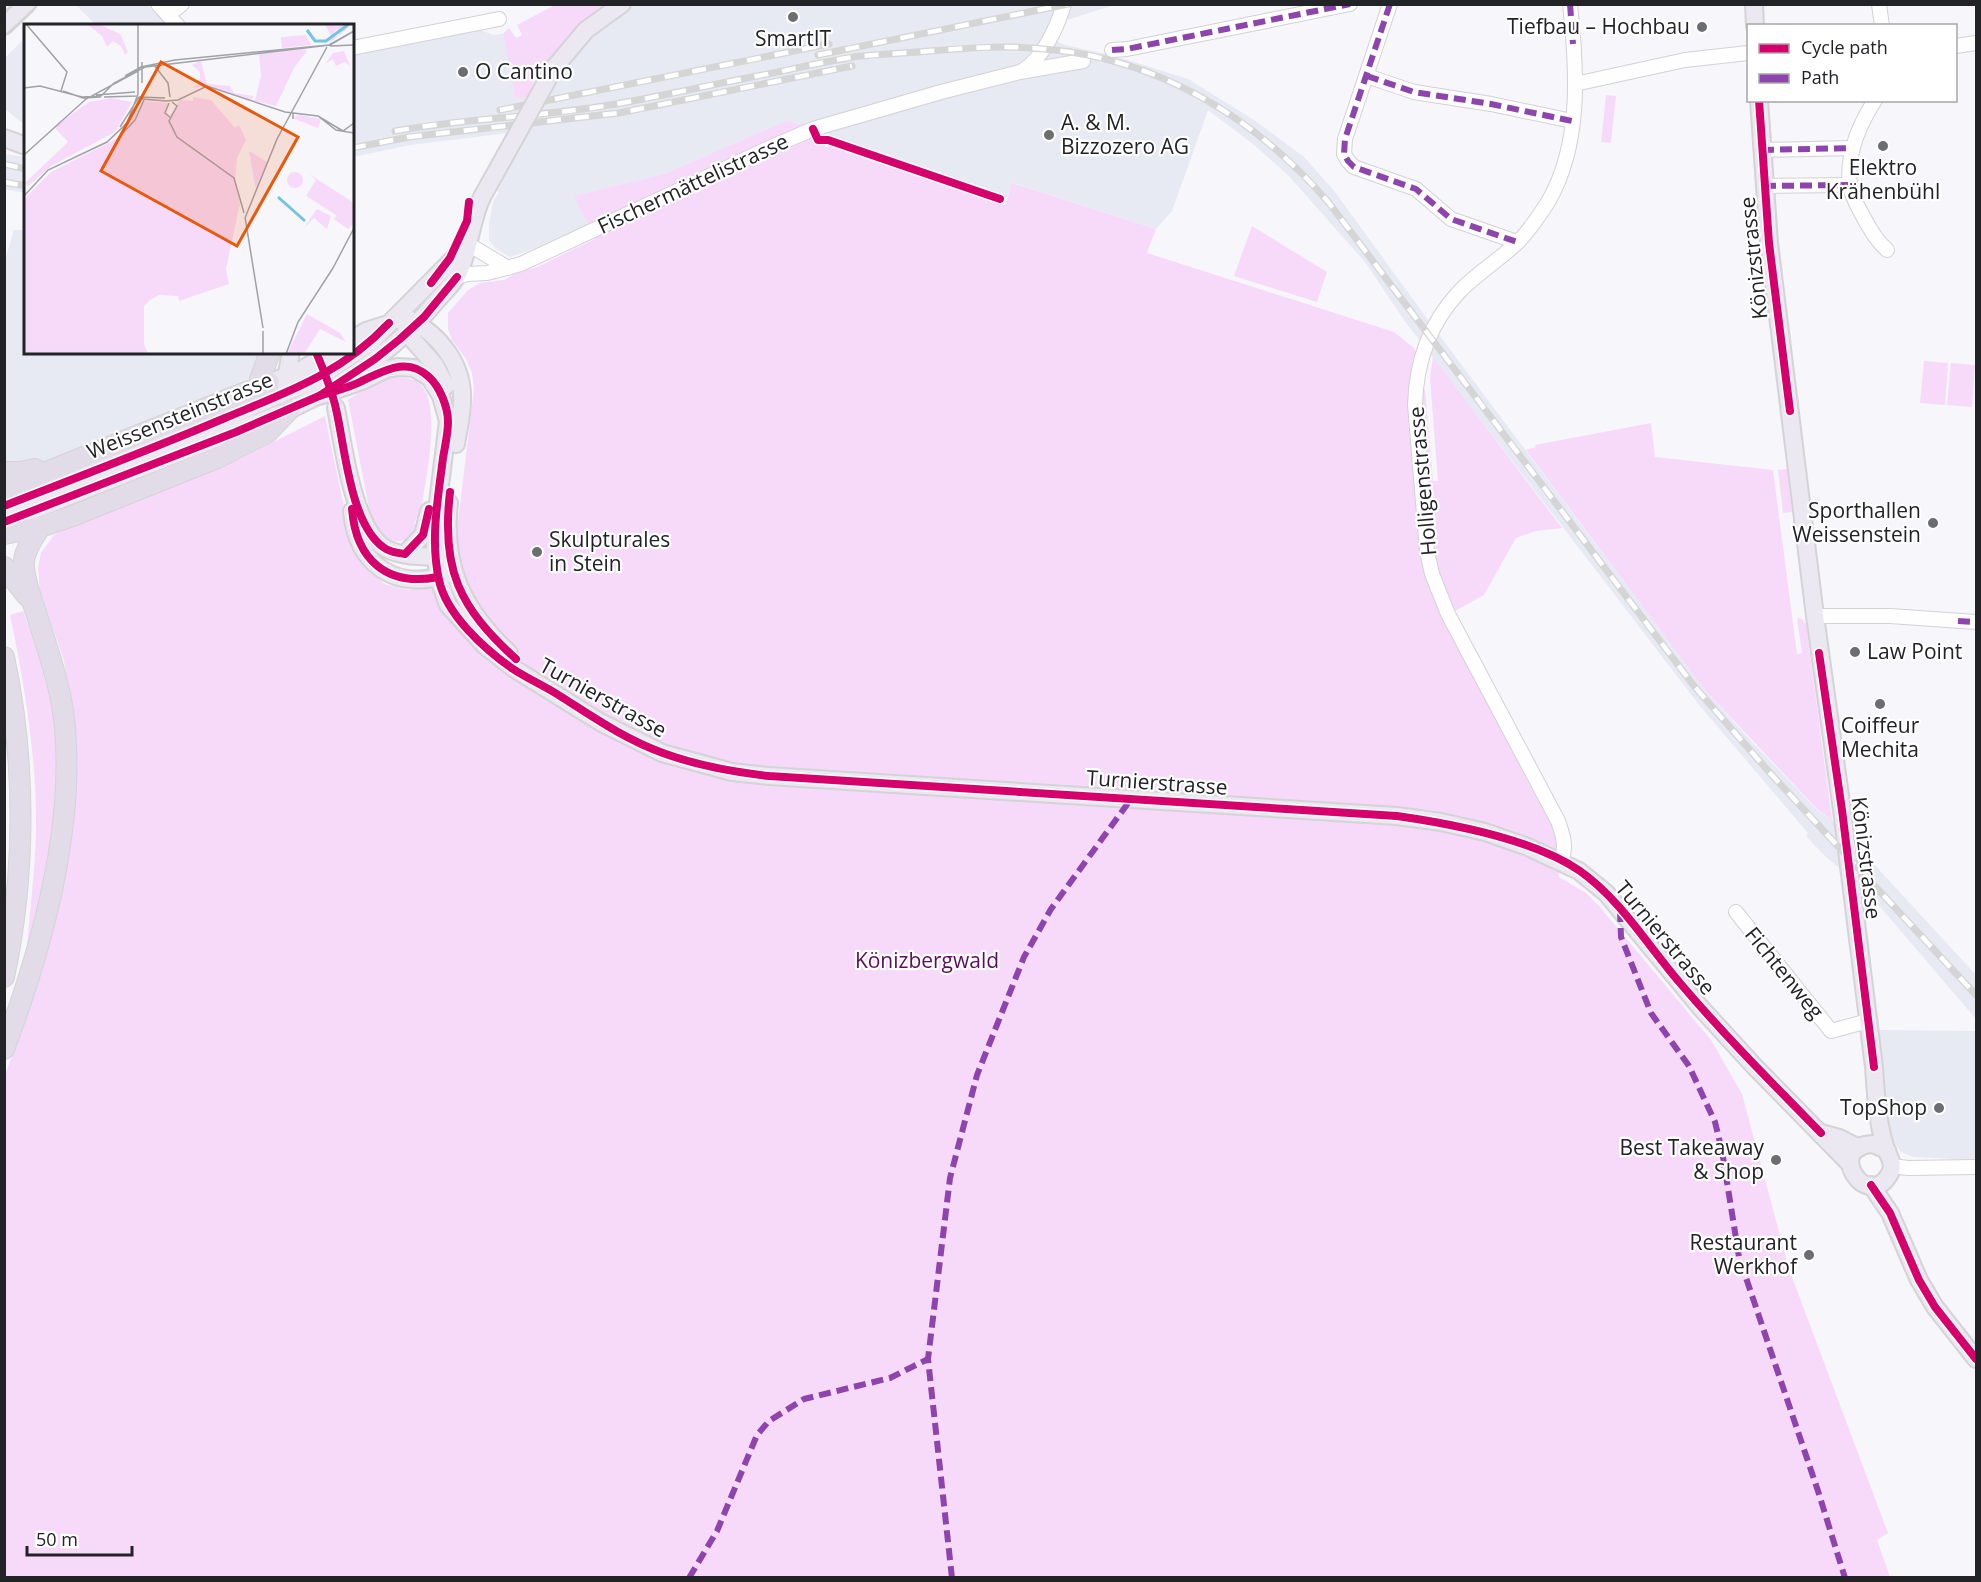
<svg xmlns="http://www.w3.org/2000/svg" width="1981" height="1582" font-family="'Open Sans',sans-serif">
<rect width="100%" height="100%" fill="#f6f6fb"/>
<g fill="#e7e9f3">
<polygon points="76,5 148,5 167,25 96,25"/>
<polygon points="620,5 1114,5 1067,20 1056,41 1065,45 1115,56 1188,79 1254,120 1304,157 1335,192 1428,320 1704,689 1752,742 1816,809 1836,823 1976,975 1976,1019 1864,888 1827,858 1806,836 1808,833 1700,706 1404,320 1365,262 1288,175 1253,144 1208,110 1172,211 1156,229 1013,183 1006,198 882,159 828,139 818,140 786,121 664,174 575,196 588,225 549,244 510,257 496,249 489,240 489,224 493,202 499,192 488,187 516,132 410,145 353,157 353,54 478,29 493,35 503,34 515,98"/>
<polygon points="25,38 25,125 5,109 5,58"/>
<polygon points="5,154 25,157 25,193 5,189"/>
<polygon points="14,230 25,230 26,352 259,353 252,376 232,389 46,465 5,469 4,264"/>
<polygon points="1878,1030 1976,1031 1976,1160 1914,1157 1901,1152 1890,1135"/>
</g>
<g fill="#f7dafa">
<polygon points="555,5 620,5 536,96 515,98 503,34 509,28 516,38 522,35 517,25"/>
<polygon points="1606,95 1616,96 1611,143 1601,142"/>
<polygon points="786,121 813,129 826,147 836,147 854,155 1005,205 1012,183 1156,229 1147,253 1394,332 1414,348 1416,352 1411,368 1408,419 1422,558 1427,577 1438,607 1533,791 1555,829 1559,877 1586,893 1599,906 1711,1040 1742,1094 1789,1269 1888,1533 1877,1540 1890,1577 5,1577 4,1078 30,1007 53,928 73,721 64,661 40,591 38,568 41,553 54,535 84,520 242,458 325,416 353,550 384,584 409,590 430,586 456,538 474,389 472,373 466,359 452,340 448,329 448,313 468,290 480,283 504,280 516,273 535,268 595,239 574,196 664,174"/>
<polygon points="1252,226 1327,272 1317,302 1234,276"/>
<polygon points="1433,357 1562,528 1536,531 1516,538 1484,595 1455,611 1442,584 1436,560 1421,405 1422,390 1425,389 1433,481 1438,481 1430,378"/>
<polygon points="1924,361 1948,363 1945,405 1920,403"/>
<polygon points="1951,363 1975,365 1972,407 1947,405"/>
<path d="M396,377C403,378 413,378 419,383C444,404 424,487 420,517H417L414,524L417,525C402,557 379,536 370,513L348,400C364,389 377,381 396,377Z"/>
<polygon points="1651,423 1655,457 1773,470 1797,654 1802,653 1797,618 1802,619 1806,624 1832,820 1817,809 1704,689 1526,450 1536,447 1535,445"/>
<polygon points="1787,469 1792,512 1783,513 1778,470"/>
<path d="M23,611L41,660L51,700L56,722L59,752L54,845L29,947H27C30,909 35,871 36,833C37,760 25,686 10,615Z"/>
</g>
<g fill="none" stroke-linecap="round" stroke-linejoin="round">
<g stroke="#d2d2d6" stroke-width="16">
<g id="minor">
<polyline points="158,4 178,26"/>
<polyline points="1390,4 1345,139 1344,154 1348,161 1354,167 1416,189 1451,219 1517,242"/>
<polyline points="1879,4 1882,26"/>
<polyline points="168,15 182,4"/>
<polyline points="1956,46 1976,43"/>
<polyline points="352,48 499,19"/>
<polyline points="1112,50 1127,49 1350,4"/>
<path d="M1022,71C1043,58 1057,28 1064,4"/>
<polyline points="1367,76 1414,92 1491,104 1572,121"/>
<polyline points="1575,84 1685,60 1748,53"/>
<path d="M1875,100C1859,125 1846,155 1850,185C1851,197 1860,210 1865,220C1872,232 1877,241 1887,250"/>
<polyline points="1762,150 1852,148"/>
<polyline points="1764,186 1850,185"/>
<polyline points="468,244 508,268"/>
<polyline points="457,277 467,274 487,273 521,264 769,148 813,129 941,92 1020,72 1083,61"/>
<polyline points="1815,616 1890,616 1976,622"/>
<path d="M1561,861C1567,847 1563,835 1558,821L1448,614L1432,574L1427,551L1415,405C1416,363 1429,324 1459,292C1476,274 1499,260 1518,242C1530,230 1539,216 1548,202C1582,144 1577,69 1570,4"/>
<polyline points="1736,912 1831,1031 1868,1021"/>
<polyline points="1892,1166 1908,1168 1976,1167"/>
</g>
</g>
<g stroke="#d4d4d6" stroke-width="20">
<g id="major">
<polyline points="1754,4 1755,26"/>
<polyline points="4,26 27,4"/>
<polyline points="554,68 586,30 622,4"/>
<path d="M1759,100L1769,243L1815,616L1842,810L1874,1067C1876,1094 1877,1123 1886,1149C1890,1159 1895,1165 1889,1175C1866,1212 1824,1146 1873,1144L1887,1150"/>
<polyline points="4,138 26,146"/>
<path d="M409,319C440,335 464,365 462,402C462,416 458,430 456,444"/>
<polyline points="404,323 413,340 435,365 446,386"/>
<polyline points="352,340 366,331 385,325"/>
<polyline points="269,383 301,370 332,352"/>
<polyline points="285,384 291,352"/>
<polyline points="319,396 362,381 387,369 398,367 414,368 430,378 441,396 448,421 436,518 435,546 438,577 448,605 485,646 513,668 600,722 662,753 732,772 769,776 1397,816 1441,822 1485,832 1528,847 1579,871 1606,893 1700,1007 1754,1066 1850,1164"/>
<path d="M336,408C343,443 353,532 387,549C404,558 428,556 447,557"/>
<path d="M449,503C442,566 463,610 509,653"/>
<polyline points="4,506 185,435 313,381 370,343 464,248"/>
<path d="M352,511C356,565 397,592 447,574"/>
<path d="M4,522L289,410C346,384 399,347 439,298C445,291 453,284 457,276C470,252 470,222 482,197"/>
<polyline points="405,554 423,535 429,511"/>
<polyline points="1821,1133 1839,1138 1859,1148"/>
<polyline points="1871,1185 1890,1213 1919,1280 1935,1307 1976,1359"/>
</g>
</g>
<g stroke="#d4d4d6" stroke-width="22">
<g id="highway">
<polyline points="257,388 270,352"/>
<polyline points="4,472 20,472 35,469"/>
<polyline points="4,489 269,383"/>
<polyline points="4,534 40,527 75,515 217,458 267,433 289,410"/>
<polyline points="4,567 27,596"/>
<path d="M4,657C26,760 26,874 4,977"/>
<path d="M4,1049C41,951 74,833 65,728C62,691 50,657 39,622C34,605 22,577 24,560C26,547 34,537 40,527"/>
</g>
</g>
<use href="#minor" stroke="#fefefe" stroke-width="14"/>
<use href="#major" stroke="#ece8f2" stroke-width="16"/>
<use href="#highway" stroke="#e1dce8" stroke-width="20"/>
<g stroke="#d5d5d6" stroke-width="1.5">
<polyline points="4,12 12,4"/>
<polyline points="4,36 39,4"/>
</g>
<g stroke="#d5d5d6" stroke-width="7">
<g id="rail">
<polyline points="818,55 1068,4"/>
<polyline points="500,110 829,44"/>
<path d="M395,131C472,117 550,117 627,102C676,93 724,82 773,73C802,67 831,60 861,56C884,54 907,53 930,51C968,48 1006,45 1044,49C1158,58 1256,118 1329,203L1694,686L1770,773L1976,995"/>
<polyline points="408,137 619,113 852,66"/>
<polyline points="352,148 409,137"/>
<polyline points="4,164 26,169"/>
<polyline points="4,182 26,186"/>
</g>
</g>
<use href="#rail" stroke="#fff" stroke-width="4.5" stroke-dasharray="14" stroke-linecap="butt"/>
<g stroke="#d4d4d6" stroke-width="20" stroke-linecap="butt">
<polyline id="major-bridge" points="482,197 554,68"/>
</g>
<use href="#major-bridge" stroke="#ece8f2" stroke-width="16"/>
<g stroke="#8e44ad" stroke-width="6" stroke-dasharray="12 6" stroke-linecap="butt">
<polyline points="1390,4 1345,139 1344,154 1348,161 1354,167 1416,189 1451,219 1517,242"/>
<polyline points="1570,4 1573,44"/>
<polyline points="1112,50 1127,49 1350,4"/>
<polyline points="1367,76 1414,92 1491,104 1572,121"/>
<polyline points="1762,150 1852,148"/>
<polyline points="1764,186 1850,185"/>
<polyline points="1958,621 1976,622"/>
<polyline points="1620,910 1621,937 1651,1013 1689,1066 1715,1122 1722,1151 1739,1257 1818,1491 1845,1578"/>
<polyline points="689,1578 717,1531 757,1435 769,1421 804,1399 890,1378 928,1359"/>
<polyline points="952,1578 928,1359 950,1178 977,1075 1024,957 1051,909 1131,799"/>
</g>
<g stroke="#fff" stroke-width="11">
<g id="cycleway">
<polyline points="1759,100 1769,243 1790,411"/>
<polyline points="813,129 818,140 828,140 1000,199"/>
<polyline points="431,283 450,258 467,221 469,202"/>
<path d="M316,352C324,371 332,390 336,409C345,447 350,523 383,547C389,552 397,553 405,554L423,535L429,509"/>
<path d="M319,396C334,391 349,388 362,381C384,371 407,356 429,377C440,387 448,407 448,422C448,434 445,446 443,458C438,498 430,540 439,580C446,614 484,649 513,669C528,679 545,686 560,696C593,717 626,740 663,753C698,766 733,772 769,776L1397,816C1453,824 1533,839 1580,871C1621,900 1648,946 1680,983C1725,1036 1773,1084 1821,1133"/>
<path d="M450,492C441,570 459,607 516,659"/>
<path d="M4,506C78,477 152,449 225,418C287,392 341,374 389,323"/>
<path d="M352,509C356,560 387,587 438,577"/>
<polyline points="4,522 236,432 319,396 375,359 400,339 424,317 457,277"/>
<polyline points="1819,653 1842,810 1874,1067"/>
<polyline points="1871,1185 1890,1213 1919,1280 1935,1307 1976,1359"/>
</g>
</g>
<use href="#cycleway" stroke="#d6006c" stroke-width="8"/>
</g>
<g fill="#6c6d71" stroke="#fff" stroke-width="2">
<circle cx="793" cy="17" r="6"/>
<circle cx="1702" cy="27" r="6"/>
<circle cx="463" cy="72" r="6"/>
<circle cx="1049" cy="135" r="6"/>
<circle cx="1883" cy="146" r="6"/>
<circle cx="1933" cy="523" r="6"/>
<circle cx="537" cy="552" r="6"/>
<circle cx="1855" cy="652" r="6"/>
<circle cx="1880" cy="704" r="6"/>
<circle cx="1939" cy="1108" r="6"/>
<circle cx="1776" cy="1160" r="6"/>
<circle cx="1809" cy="1255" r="6"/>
</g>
<g text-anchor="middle" stroke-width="4.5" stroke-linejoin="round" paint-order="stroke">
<g font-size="21" fill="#222326" stroke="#fff" text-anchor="end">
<text x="1690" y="34">Tiefbau – Hochbau</text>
<text x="793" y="46" text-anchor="middle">SmartIT</text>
<text x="475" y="79" text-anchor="start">O Cantino</text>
<text x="1061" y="130" text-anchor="start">A. &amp; M.<tspan x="1061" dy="24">Bizzozero AG</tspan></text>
<text x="1883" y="175" text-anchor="middle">Elektro<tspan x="1883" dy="24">Krähenbühl</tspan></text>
<text x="1921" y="518">Sporthallen<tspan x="1921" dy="24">Weissenstein</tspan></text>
<text x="549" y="547" text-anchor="start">Skulpturales<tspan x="549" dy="24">in Stein</tspan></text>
<text x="1867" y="659" text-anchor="start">Law Point</text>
<text x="1880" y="733" text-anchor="middle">Coiffeur<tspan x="1880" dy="24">Mechita</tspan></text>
<text x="1927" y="1115">TopShop</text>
<text x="1764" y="1155">Best Takeaway<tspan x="1764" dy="24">&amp; Shop</tspan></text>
<text x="1797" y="1250">Restaurant<tspan x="1797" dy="24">Werkhof</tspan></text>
</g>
<g font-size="21" fill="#222326" stroke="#fff">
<text transform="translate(693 184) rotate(-25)" y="7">Fischermättelistrasse</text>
<text transform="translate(1754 258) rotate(-96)" y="7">Könizstrasse</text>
<text transform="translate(180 416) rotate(-22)" y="7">Weissensteinstrasse</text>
<text transform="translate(1423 481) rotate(-95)" y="7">Holligenstrasse</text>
<text transform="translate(603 698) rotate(29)" y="7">Turnierstrasse</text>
<text transform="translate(1157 783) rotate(4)" y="7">Turnierstrasse</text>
<text transform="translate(1866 858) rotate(83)" y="7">Könizstrasse</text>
<text transform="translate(1665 938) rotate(50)" y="7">Turnierstrasse</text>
<text transform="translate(1784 973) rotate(51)" y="7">Fichtenweg</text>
</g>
<g font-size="21" fill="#5d0c61" stroke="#fff">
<text x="927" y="968">Könizbergwald</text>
</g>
</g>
<g transform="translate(24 24)">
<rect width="330" height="330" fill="#f6f6fb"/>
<path d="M63,0H74L96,10L104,28L101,31L97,22L89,17L83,23L78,12ZM301,0L312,2L325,0L323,5L308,17L296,19L315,11L313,5L307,12ZM282,11L287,21L258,24L257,13ZM280,25L283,27L270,44L252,82L231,77L237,52L235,30ZM320,27L326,42L321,38L312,42L309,35L301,40L309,29ZM177,37L183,60L206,62L210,69L229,72L228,77L182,62L169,64L176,59V48L168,41ZM169,73L187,76L211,104L215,101L222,116L213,134L211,158L216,180L202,245L205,260L155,277L154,272L135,271L126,276L120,282V320L124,330H0V178L3,172L27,148L94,114L119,77L144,79L141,89L145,94L156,76L169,77ZM87,74L108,78L91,108L27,142L4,162L1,159L44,118L30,103L65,78ZM276,91L297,95L294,104L268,94ZM225,127L243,138L232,164L229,150ZM263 156a8 8 0 1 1 16 0a8 8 0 1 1-16 0ZM285,150L330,179V199L324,205L310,195L314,188L312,191L282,172L292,156ZM293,185L307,192L303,205L290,194L280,204ZM283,290L316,309L322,318L296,305L280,330H263Z" fill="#f7dafa"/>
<path fill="none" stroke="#72c4e2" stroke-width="3" d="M283,6L291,17H302L325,0M254,173L281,197"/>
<path fill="none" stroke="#a1a2a6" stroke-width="1.5" d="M2,0L43,48L37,67M305,21L330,7M306,22L330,21M118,38V59M130,41L144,59L146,73M101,52L117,43L151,36L305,21M0,64L16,62L58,73L77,72L90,59L121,43L306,21L330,7M39,67L59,74L77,73M72,71L111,68M80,73L114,72M118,75L142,77M142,77L154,76L183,62L261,88L294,92L312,106L330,109M148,78L153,82L145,97L153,113L210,154L220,189M145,79L141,89L147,94M269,95V89L294,92L319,107L330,99M96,103L115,73L141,74M99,109L111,96L120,76M0,131L62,75L114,47M0,172L24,146L83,118L103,99L114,70V0M221,193L239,304M221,194L253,115L303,23M309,244L330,204M239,307V330M262,330L274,298L309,244"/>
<path fill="#e8590c" fill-opacity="0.15" stroke="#e8590c" stroke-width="3" d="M137,38L274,113L213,222L77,147Z"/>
<rect width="330" height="330" fill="none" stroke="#222326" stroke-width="3"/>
</g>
<rect width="1981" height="1582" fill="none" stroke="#222326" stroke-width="12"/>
<rect x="1747" y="24" width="210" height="78" fill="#ffffff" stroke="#a7a7a8" stroke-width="1.5"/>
<rect x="1759" y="44" width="30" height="9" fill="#d6006c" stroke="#a7a7a8" stroke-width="1.5"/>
<text x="1801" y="54" font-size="18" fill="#222326">Cycle path</text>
<rect x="1759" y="74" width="30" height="9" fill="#8e44ad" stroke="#a7a7a8" stroke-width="1.5"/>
<text x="1801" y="84" font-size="18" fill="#222326">Path</text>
<path d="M27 1546v9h105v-9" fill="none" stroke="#222326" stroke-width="3"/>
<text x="36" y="1546" font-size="18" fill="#222326" stroke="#ffffff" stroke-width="4.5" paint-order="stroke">50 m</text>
</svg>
